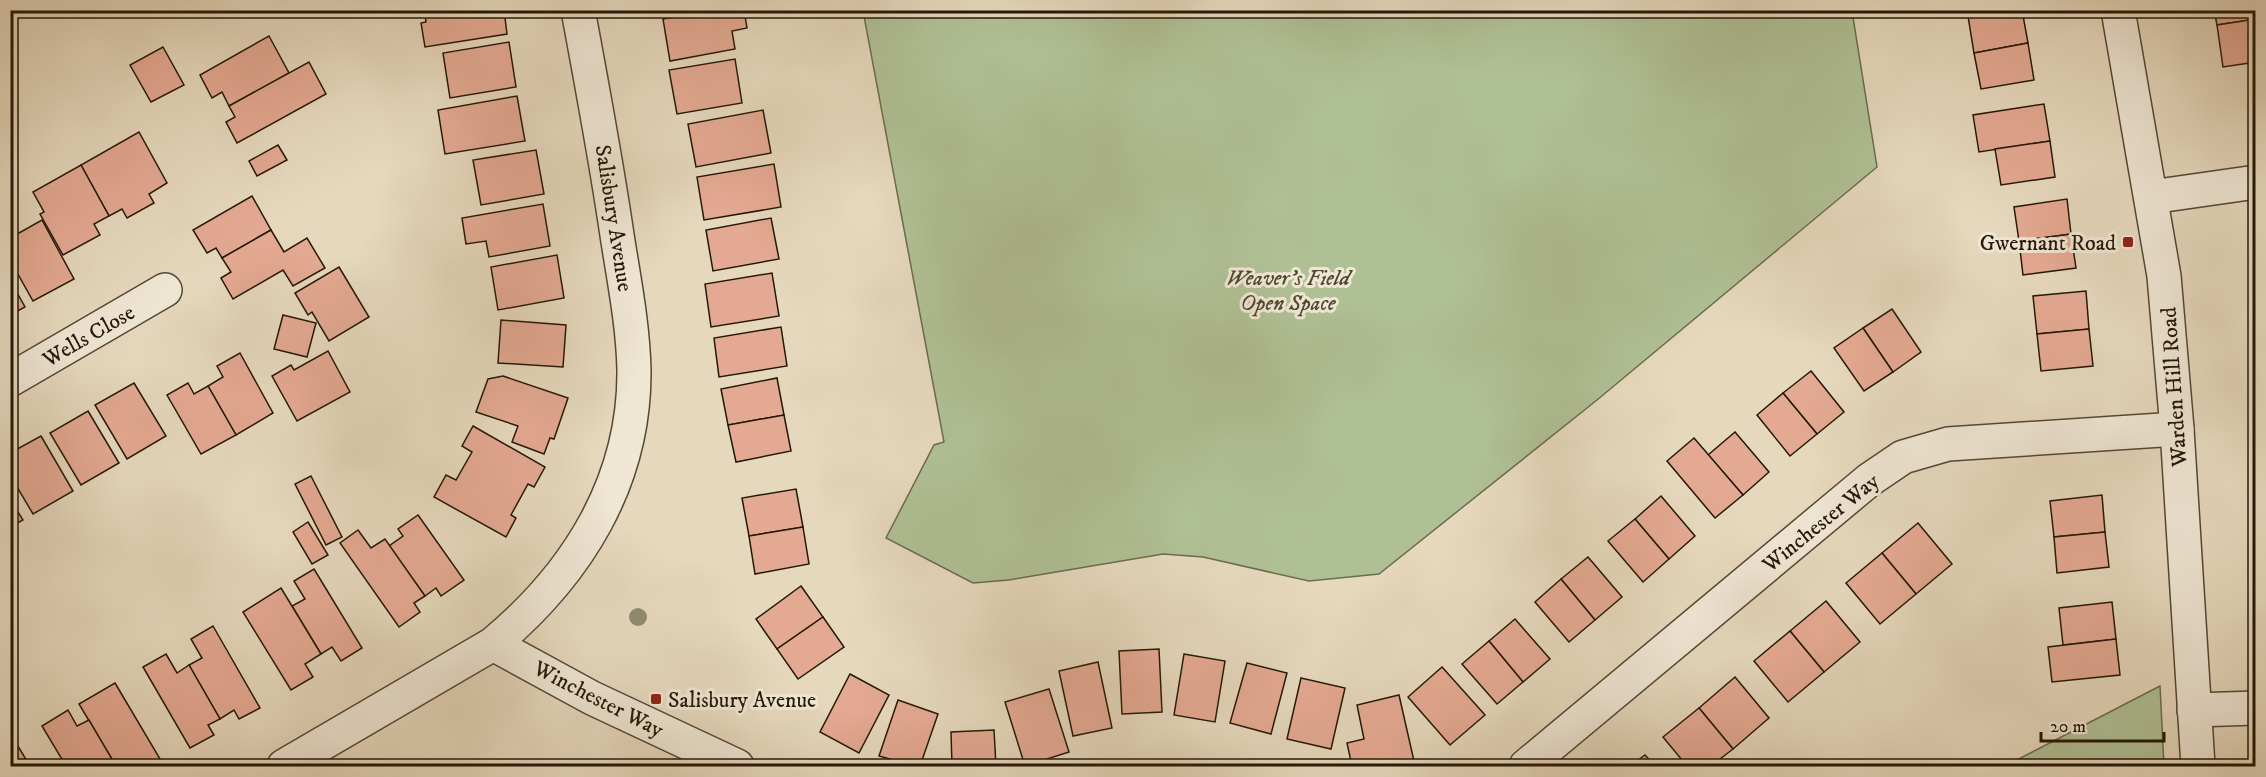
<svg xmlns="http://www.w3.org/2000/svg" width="2266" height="777" font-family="'IM FELL DW Pica',serif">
<rect width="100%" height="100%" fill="#e6d8bd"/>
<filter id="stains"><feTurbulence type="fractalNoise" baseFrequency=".00333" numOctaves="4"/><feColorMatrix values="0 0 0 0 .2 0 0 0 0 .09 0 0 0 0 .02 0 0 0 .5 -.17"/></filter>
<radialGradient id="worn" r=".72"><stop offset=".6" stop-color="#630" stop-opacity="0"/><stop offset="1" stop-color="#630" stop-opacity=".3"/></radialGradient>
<g fill="#b0c095" stroke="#6a6c4e" stroke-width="1.5">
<polygon points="863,11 1852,11 1877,167 1597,400 1379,574 1309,581 1203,557 1163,554 1009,580 973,583 886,538 934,445 944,442"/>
<polygon points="2160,686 2164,766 2005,766"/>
</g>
<g fill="#e4a992" stroke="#241807" stroke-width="1.5">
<polygon points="427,10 504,10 507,34 425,47 421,23 426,22 425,14"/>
<polygon points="713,10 744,10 747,28 732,31 735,49 670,61 663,19"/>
<polygon points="1999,10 2022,10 2028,43 1974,53 1968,16"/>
<polygon points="2214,10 2256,10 2256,19 2217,25"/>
<polygon points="2256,19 2256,62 2223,67 2217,25"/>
<polygon points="269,36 289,73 229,106 222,92 212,98 200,75"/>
<polygon points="509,42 516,87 450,98 443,53"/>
<polygon points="2028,43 2034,80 1981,89 1974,53"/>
<polygon points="163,47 184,85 151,102 130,65"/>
<polygon points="735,59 742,103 677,114 669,70"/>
<polygon points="309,62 326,94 237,143 226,122 235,117 229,106"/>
<polygon points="517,96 525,141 445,154 438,110"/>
<polygon points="2044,104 2050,141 1979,152 1973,115"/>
<polygon points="763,110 771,153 696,167 688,124"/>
<polygon points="139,132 167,183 149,194 154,203 127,218 122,209 109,216 81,165"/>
<polygon points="2050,141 2055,177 2001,185 1995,149"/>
<polygon points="278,145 287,160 257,176 249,161"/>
<polygon points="536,150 544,194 481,205 473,160"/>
<polygon points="774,164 781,207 704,220 697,177"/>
<polygon points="81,165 109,216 94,224 100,235 63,255 40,214 44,212 33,192"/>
<polygon points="252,196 271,230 222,258 216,248 207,253 193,230"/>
<polygon points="2067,199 2071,234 2019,241 2014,207"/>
<polygon points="543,204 550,246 489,257 486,241 466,244 462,218"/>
<polygon points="771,218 779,259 713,271 706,230"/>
<polygon points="42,220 74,279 33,301 10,260 10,238"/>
<polygon points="271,230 284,252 307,238 325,268 293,286 283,270 233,299 221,278 231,272 222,258"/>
<polygon points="2071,234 2076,268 2023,275 2019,241"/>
<polygon points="557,255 564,298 498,310 491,267"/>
<polygon points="339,267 369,317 329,341 312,312 308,315 295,293"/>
<polygon points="772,273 779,316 711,327 705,284"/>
<polygon points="10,280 25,307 10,315"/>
<polygon points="2086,291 2089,329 2037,334 2033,296"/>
<polygon points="1892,309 1921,352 1893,372 1863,328"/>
<polygon points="283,315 316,323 307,357 274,349"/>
<polygon points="501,320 566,325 563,367 498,363"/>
<polygon points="781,327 787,366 719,377 714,338"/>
<polygon points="1863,328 1893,372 1864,391 1834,348"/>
<polygon points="2089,329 2093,366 2041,371 2037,334"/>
<polygon points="328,351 350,392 297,421 272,376 291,365 294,370"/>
<polygon points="240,353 273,413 236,435 208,386 223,377 217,366"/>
<polygon points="1811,371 1844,412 1817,434 1783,393"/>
<polygon points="503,376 568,398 554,439 550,438 544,454 512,442 518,426 476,412 488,379"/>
<polygon points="777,378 784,415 728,425 721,389"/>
<polygon points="134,383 166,436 127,459 95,405"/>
<polygon points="188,383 194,394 208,386 236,435 201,454 167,395"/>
<polygon points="1783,393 1817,434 1790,456 1757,415"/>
<polygon points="88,411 119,463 81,485 50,433"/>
<polygon points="784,415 791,451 736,462 728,425"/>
<polygon points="473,426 545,467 534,487 528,484 511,515 516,518 506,537 434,497 446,475 456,480 472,452 462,446"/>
<polygon points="1735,432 1769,472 1743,495 1708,455"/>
<polygon points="41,436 73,491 33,514 10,475 10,453"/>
<polygon points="1694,438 1743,495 1715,518 1667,461"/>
<polygon points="311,476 342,537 326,545 295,484"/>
<polygon points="796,489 803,527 749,536 742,498"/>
<polygon points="2102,495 2105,532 2054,537 2050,501"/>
<polygon points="1661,496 1695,536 1669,559 1635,519"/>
<polygon points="10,499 23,520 10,527"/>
<polygon points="418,515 464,580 441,596 436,588 425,596 389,546 403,536 398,529"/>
<polygon points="1635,519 1669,559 1643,582 1608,541"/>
<polygon points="308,522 328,555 312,564 293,532"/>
<polygon points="1918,523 1952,564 1916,594 1882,553"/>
<polygon points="803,527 809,564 755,574 749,536"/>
<polygon points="358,530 371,548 385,539 425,596 414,603 420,612 399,627 340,543"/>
<polygon points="2105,532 2109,567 2057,573 2054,537"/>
<polygon points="1882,553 1916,594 1880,624 1846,583"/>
<polygon points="1588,557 1622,597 1595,620 1561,579"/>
<polygon points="314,569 362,648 341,661 332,647 321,654 292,606 305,599 294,581"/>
<polygon points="1561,579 1595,620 1569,642 1535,602"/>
<polygon points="801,586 823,617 777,649 756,619"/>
<polygon points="281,588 321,654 305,664 313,677 291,690 243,612"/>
<polygon points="1826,601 1860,642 1824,672 1790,631"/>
<polygon points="2112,602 2116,639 2063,645 2059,608"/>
<polygon points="823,617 844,647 798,679 777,649"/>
<polygon points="1515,619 1550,659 1523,682 1489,641"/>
<polygon points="213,626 260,708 239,719 234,710 220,719 189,665 202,658 191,639"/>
<polygon points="1790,631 1824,672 1788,702 1754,661"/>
<polygon points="2116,639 2120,675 2052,682 2048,647"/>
<polygon points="1489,641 1523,682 1497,704 1462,664"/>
<polygon points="1159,649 1162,712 1122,714 1119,651"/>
<polygon points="166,654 177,673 189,665 220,719 208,725 214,735 190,748 143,667"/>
<polygon points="1184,654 1225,661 1215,722 1174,715"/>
<polygon points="1098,662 1112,728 1073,736 1059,671"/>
<polygon points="1247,663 1287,673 1271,734 1230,723"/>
<polygon points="1442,667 1485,715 1450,745 1408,697"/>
<polygon points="850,674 889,695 859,753 820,732"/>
<polygon points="1735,677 1769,718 1733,749 1699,708"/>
<polygon points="1301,678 1345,688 1331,749 1287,739"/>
<polygon points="115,683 163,764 159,766 135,766 133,763 127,766 116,766 79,704"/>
<polygon points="1049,689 1069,752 1025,766 1005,702"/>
<polygon points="1399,695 1414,761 1389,766 1352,766 1347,743 1364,739 1357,705"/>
<polygon points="898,700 938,714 920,766 896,766 897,761 879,756"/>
<polygon points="1699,708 1733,749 1711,766 1687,766 1663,737"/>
<polygon points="68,710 77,726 89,720 116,766 66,766 42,726"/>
<polygon points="994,730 996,766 952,766 951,732"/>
<polygon points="10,733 30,766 10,766"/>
<polygon points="1645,755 1655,766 1630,766"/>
</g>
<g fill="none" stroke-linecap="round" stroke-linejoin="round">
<g stroke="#544834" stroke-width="36">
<g id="minor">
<polyline points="2118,10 2164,276 2177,429 2198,766"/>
<polyline points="2151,197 2256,182"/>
<polyline points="10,380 165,290"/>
<polyline points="493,644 592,698 737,766"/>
<polyline points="2194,710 2256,708"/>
<path d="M284,766L493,644C577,574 635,482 634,370C633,325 624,280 617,235C606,160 592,85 578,10"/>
<polyline points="1526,766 1869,480 1903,457 1948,444 2177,429"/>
</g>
</g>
<use href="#minor" stroke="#efe6d4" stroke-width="33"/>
</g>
<circle fill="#928a71" cx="638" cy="617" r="9"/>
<g fill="#8f2418" stroke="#efe6d4" stroke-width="2">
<rect x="2122" y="236" width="12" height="12" rx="3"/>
<rect x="650" y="693" width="12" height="12" rx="3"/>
</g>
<g text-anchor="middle" stroke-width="6" stroke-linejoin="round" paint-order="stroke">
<g font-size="22" fill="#241807" stroke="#efe6d4">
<text transform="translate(615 218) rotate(81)" y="8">Salisbury Avenue</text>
<text transform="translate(88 335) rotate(-30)" y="8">Wells Close</text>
<text transform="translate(2173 387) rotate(-94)" y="8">Warden Hill Road</text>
<text transform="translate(1820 522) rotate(-39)" y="8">Winchester Way</text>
<text transform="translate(599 698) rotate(27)" y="8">Winchester Way</text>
</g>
<g font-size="22" fill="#241807" stroke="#efe6d4" text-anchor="end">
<text x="2116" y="250">Gwernant Road</text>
<text x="668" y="707" text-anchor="start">Salisbury Avenue</text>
</g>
<g font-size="22" font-style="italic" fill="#4e4a32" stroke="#efe6d4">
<text x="1288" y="285">Weaver's Field<tspan x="1288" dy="25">Open Space</tspan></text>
</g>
</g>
<rect width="2266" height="777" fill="none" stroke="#e6d8bd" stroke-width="36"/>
<rect x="12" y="12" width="2242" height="753" fill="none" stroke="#241807" stroke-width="3"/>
<rect x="18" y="18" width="2230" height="741" fill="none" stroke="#241807" stroke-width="1.5"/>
<path d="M2041 732v9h123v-9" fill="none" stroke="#241807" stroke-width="3"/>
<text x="2050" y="732" font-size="18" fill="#241807" stroke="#efe6d4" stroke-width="4.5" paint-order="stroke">20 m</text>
<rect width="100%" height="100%" filter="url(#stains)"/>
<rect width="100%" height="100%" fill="url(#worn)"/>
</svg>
